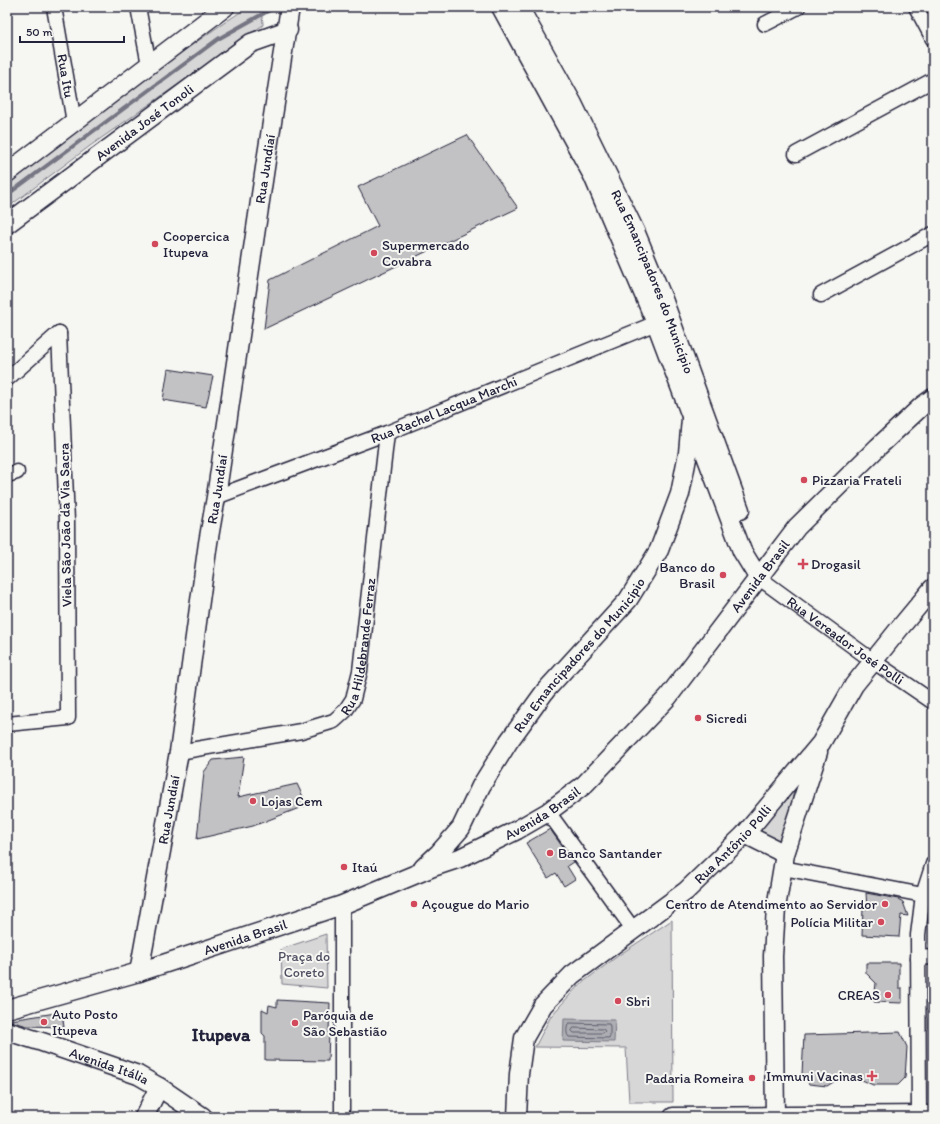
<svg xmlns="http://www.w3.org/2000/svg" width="940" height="1124" font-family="Itim,sans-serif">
<rect width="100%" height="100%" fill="#f6f6f2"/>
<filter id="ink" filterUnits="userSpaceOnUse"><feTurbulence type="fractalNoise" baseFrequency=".025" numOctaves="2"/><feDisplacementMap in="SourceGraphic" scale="8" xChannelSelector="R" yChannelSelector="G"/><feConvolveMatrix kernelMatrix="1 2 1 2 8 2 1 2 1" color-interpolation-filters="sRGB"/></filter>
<g filter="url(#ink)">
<g fill="#d7d7d7" stroke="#7c7c89">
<path d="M248,7C259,7 263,14 263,25L90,146L7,208V185C87,125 164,61 248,7Z"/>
<polygon points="794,790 783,845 757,834"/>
<polygon points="672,920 673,1102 629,1102 626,1048 535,1047 551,1016 578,986 619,955"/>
<polygon points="326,934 327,988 282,984 281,949"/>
</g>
<polygon fill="#adadb3" stroke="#757583" points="564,1019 615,1020 614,1042 563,1041"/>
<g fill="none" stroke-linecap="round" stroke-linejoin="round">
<g stroke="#5a5a6b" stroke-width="1">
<path d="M569,1023L609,1024L610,1026V1037L608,1038L569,1037C566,1035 566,1026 569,1023Z"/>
<polygon points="574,1028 603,1029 605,1031 603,1033 574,1033 572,1031"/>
</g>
<polyline stroke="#757583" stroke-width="4" points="7,195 218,39 275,7"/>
</g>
<g fill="#c2c2c4" stroke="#22223b">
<polygon points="467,135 518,208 264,329 270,280 378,226 358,187"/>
<polygon points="168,369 213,376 206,407 163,400"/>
<polygon points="244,757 238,797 297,784 307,805 253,826 197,839 204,772 213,760"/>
<polygon points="550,829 573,862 567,866 575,879 564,886 556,873 548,878 526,843"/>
<polygon points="866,893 898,899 903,902 908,916 901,915 899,937 862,935 863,908 867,909"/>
<polygon points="866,963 899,963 899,988 902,988 902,1003 874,1002 876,983 866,973"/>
<polygon points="277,1000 330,1003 328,1061 265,1060 265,1036 262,1033 262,1009 268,1012 269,1005 277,1007"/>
<polygon points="62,1012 64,1027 27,1026 11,1021 11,1020"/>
<polygon points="900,1032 907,1047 905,1078 898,1085 873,1085 860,1079 840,1078 827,1086 809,1084 802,1074 804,1035"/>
</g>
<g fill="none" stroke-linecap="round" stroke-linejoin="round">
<g stroke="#22223b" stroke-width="17">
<g id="minor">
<path id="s1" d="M54,7L74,122"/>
<polyline points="138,7 149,65"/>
<polyline points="916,7 933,39"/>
<polyline points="765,24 798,7"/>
<polyline points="796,154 933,80"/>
<polyline points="821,295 933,234"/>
<polyline points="7,379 59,333"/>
<polyline points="7,475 17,472"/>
<path id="s2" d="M216,497L387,433L666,319"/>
<path id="s3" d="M758,577L873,661L933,702"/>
<polyline points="7,724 68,718 67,521 59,333"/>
<path id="s4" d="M179,752L301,731L334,721L345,711L353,699L360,671L387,433"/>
<polyline points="548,812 633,929"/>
<polyline points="783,868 923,895"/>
<polyline points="342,905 342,1117"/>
<polyline points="918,958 933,957"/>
<polyline points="919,1115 918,935 923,895 933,864"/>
</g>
</g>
<g stroke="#22223b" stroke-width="21">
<g id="major">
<polyline points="501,7 593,176 656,323 742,551 758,577"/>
<path id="s5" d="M519,7L573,104L635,231L663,299L740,510"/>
<polyline points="7,173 225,7"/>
<path id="s6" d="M7,224L251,43L288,30"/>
<polyline points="745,834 785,854"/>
<path id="s7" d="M423,868L439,853L461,828L481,786L509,741L546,690L628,600L659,550L680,494L688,453L691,419"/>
<path id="s8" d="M139,972L179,752L208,543L216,497L266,161L290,7"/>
<path id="s9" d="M7,1009L139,972L342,905L433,867L460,858L517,830L548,812L584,785L668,697L797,527L878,447L922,406L933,398"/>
<path id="s10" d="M7,1031L42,1042L138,1075L159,1087L203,1117"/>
<polyline points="144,1117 159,1087"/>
<path id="s11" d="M517,1117L519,1074L524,1038L543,1005L572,975L686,891L745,834L821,743L854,685L899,629L933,588"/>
<polyline points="673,1117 933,1115"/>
<polyline points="775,1117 773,956 776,908 785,854 818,752"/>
</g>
</g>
<use href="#minor" stroke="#f6f6f2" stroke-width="14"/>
<use href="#major" stroke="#f6f6f2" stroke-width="18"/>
</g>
</g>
<g fill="#d1495b" stroke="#f6f6f2" stroke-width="1.5">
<circle cx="155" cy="244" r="4"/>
<circle cx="374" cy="253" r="4"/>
<circle cx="804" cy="480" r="4"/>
<path d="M801 558h4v4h4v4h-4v4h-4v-4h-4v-4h4z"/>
<circle cx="723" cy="575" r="4"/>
<circle cx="698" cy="718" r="4"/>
<circle cx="253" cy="801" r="4"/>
<circle cx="550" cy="853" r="4"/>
<circle cx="344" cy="867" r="4"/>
<circle cx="414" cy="904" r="4"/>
<circle cx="885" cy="904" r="4"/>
<circle cx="881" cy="922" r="4"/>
<circle cx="888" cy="995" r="4"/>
<circle cx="618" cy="1001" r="4"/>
<circle cx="44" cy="1022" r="4"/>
<circle cx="295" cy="1023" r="4"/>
<path d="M870 1070h4v4h4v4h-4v4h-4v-4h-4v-4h4z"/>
<circle cx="752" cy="1078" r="4"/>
</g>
<g text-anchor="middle" stroke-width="4" stroke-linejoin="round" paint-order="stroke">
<g font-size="14" fill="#22223b" stroke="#f6f6f2">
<text dy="5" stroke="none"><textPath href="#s1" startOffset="70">Rua Itu</textPath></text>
<text dy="5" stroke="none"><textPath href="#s6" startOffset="171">Avenida José Tonoli</textPath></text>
<text dy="5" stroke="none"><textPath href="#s8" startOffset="813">Rua Jundiaí</textPath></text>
<text dy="5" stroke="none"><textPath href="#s5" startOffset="306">Rua Emancipadores do Município</textPath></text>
<text dy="5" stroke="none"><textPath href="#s2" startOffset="244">Rua Rachel Lacqua Marchi</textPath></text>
<text dy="5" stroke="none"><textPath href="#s8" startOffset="489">Rua Jundiaí</textPath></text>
<text transform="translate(65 525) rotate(-91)" y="5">Viela São João da Via Sacra</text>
<text dy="5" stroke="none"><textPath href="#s9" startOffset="896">Avenida Brasil</textPath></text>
<text dy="5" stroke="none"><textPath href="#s3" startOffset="108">Rua Vereador José Polli</textPath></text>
<text dy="5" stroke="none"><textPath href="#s4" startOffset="240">Rua Hildebrande Ferraz</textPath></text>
<text dy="5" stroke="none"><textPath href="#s7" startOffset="266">Rua Emancipadores do Município</textPath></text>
<text dy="5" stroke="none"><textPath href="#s8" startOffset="165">Rua Jundiaí</textPath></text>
<text dy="5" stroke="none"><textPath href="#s9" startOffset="572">Avenida Brasil</textPath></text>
<text dy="5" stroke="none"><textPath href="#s11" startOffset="367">Rua Antônio Polli</textPath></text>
<text dy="5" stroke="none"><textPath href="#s9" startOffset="249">Avenida Brasil</textPath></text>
<text dy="5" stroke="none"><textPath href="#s10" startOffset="108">Avenida Itália</textPath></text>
</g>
<g font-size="14" fill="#22223b" stroke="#f6f6f2" text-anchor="start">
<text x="163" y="241">Coopercica<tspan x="163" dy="16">Itupeva</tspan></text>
<text x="382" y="250">Supermercado<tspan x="382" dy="16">Covabra</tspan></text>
<text x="812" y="485">Pizzaria Frateli</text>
<text x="811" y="569">Drogasil</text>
<text x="715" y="572" text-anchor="end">Banco do<tspan x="715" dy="16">Brasil</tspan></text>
<text x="706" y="723">Sicredi</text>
<text x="261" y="806">Lojas Cem</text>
<text x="558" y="858">Banco Santander</text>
<text x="352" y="872">Itaú</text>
<text x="422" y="909">Açougue do Mario</text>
<text x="877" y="909" text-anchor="end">Centro de Atendimento ao Servidor</text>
<text x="873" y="927" text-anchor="end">Polícia Militar</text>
<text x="880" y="1000" text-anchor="end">CREAS</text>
<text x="626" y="1006">Sbri</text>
<text x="52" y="1019">Auto Posto<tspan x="52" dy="16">Itupeva</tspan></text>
<text x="303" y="1020">Paróquia de<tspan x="303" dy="16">São Sebastião</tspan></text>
<text x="863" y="1081" text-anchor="end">Immuni Vacinas</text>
<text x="744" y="1083" text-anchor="end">Padaria Romeira</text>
</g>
<g font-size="14" fill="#4f4f62" stroke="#f6f6f2">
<text x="304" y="961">Praça do<tspan x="304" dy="16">Coreto</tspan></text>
</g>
<g font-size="18" font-weight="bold" fill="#22223b" stroke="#f6f6f2">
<text x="221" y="1041">Itupeva</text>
</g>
</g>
<rect width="940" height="1124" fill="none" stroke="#f6f6f2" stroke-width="24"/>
<rect x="12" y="12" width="916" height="1100" fill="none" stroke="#22223b" stroke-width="1.5" filter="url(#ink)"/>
<path d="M20 36v6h104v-6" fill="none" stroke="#22223b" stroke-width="2"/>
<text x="26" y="36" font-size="12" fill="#22223b" stroke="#f6f6f2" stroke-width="3" paint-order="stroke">50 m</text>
</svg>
